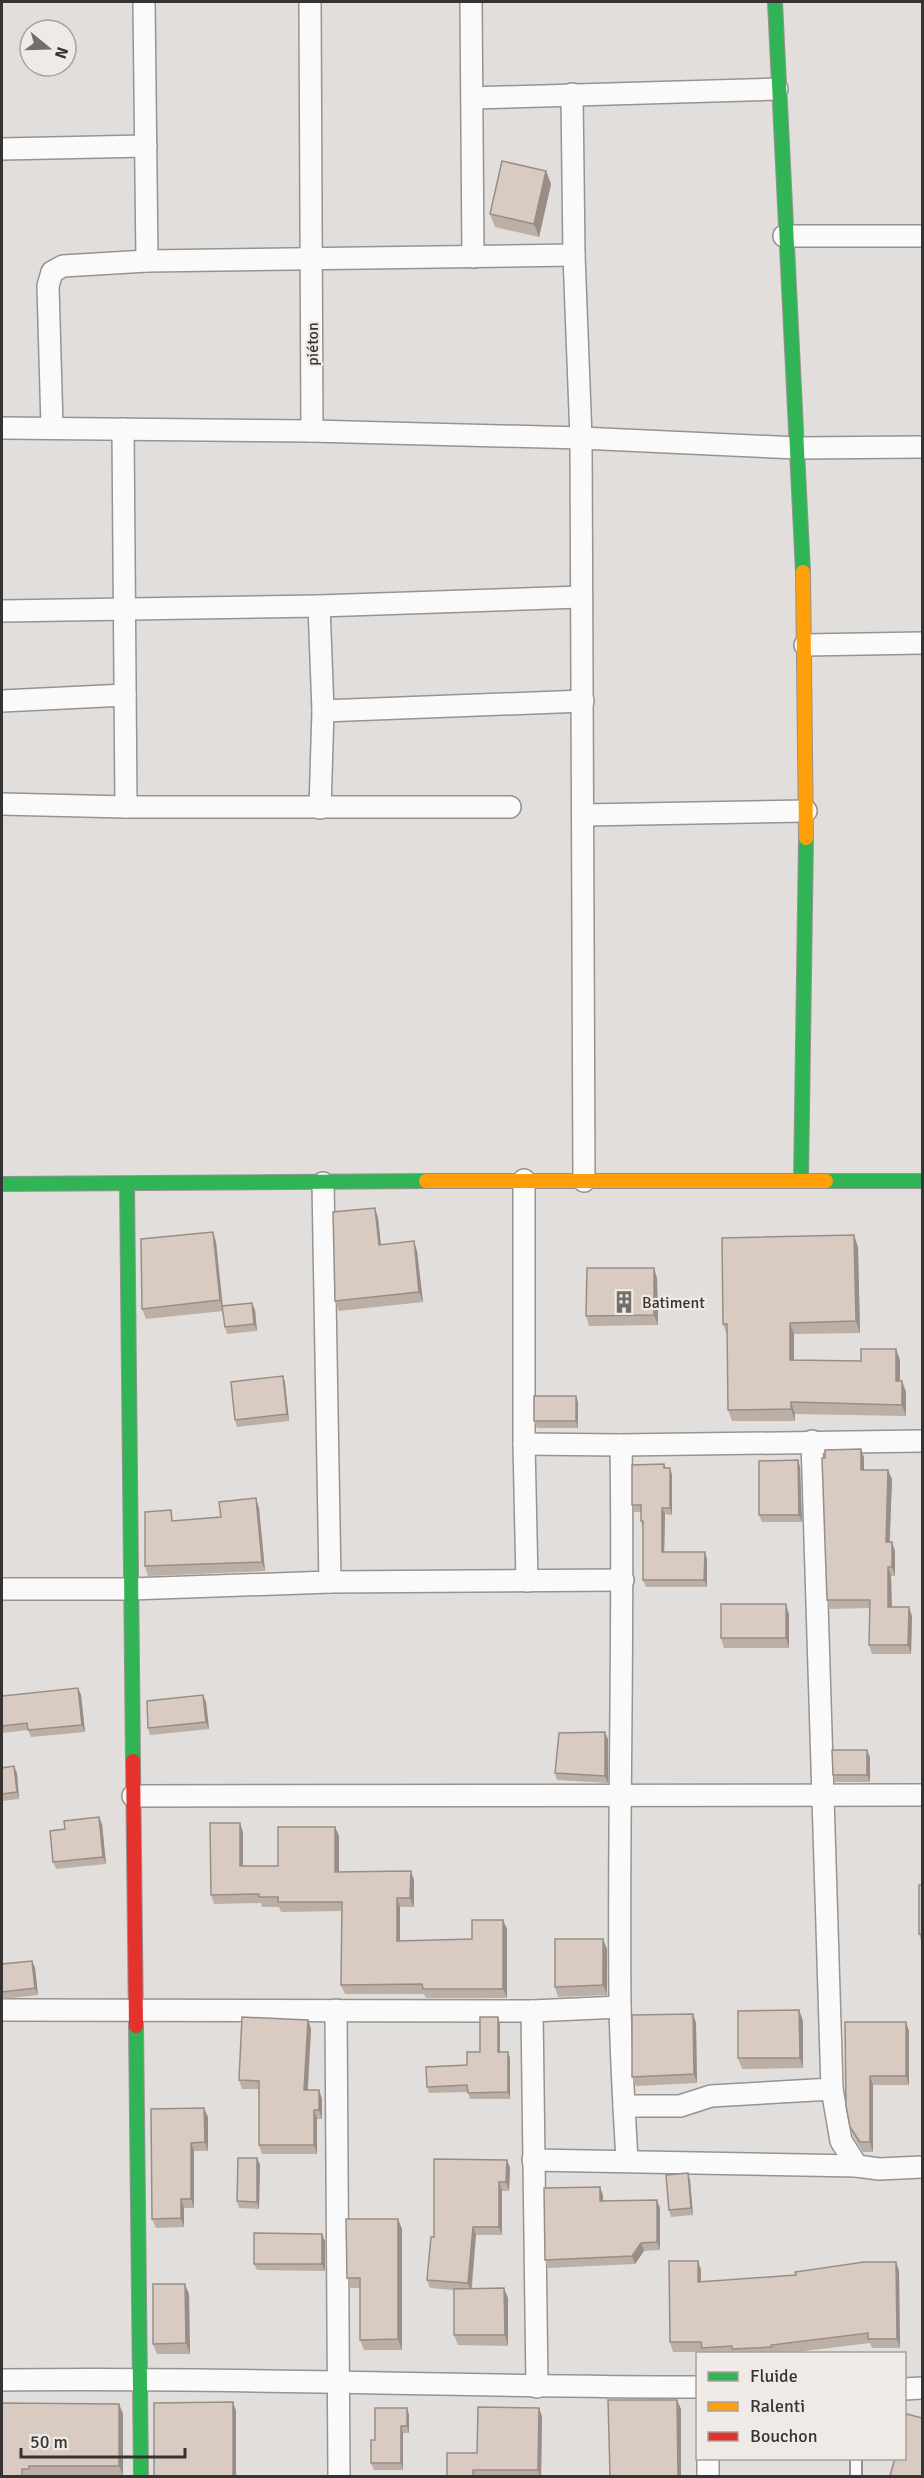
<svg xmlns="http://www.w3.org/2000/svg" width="924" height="2478" font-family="Signika,sans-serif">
<rect width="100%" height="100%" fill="#e1dedb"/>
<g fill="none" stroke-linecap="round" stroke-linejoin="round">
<g stroke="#969492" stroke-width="14">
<polyline id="lane" points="856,2458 856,2476"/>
</g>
<g stroke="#969492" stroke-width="24">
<g id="street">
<polyline points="144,2 147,261"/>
<polyline points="310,2 312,431"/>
<polyline points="471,2 473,257"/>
<polyline points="572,94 574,255 581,438 584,1181"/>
<polyline points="472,98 777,89"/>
<polyline points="2,149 146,146"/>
<polyline points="784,236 922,236"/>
<polyline points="52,427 48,286 52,272 63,266 147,261 574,255"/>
<polyline points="2,428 312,431 581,438 797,448 922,447"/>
<polyline points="123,429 126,807"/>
<polyline points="319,606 323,711 320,808"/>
<polyline points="2,611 319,606 580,597"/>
<polyline points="805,645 922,643"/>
<polyline points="2,701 125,695"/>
<polyline points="323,711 583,701"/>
<polyline points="2,804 126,807 510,807"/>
<polyline points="584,815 806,811"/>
<polyline points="524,1180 524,1444 527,1581"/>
<polyline points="323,1183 330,1582"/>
<polyline points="812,1441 832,2089 841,2141 857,2166 879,2169 922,2167"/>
<polyline points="524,1444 621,1445 922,1441"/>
<path d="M621,1445C624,1632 618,1819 620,2005C621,2057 624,2109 627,2160"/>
<polyline points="2,1589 131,1589 330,1582 623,1580"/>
<polyline points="133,1796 922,1795"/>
<polyline points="2,2010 532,2011 620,2007"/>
<polyline points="336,2010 339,2476"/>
<polyline points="532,2011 537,2387"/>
<polyline points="624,2106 680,2106 711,2096 832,2089"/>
<polyline points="533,2160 857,2166"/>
<path d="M2,2380C234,2377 465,2387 698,2387"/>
<polyline points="904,2389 922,2388"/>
<polyline points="708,2458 708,2476"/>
</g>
</g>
<g stroke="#969492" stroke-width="16">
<g id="fast">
<polyline points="775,2 803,572"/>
<polyline points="801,1181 806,838"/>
<polyline points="826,1181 922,1181"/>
<polyline points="2,1184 426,1181"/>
<polyline points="127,1184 133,1761"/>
<polyline points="136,2026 141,2476"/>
</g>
</g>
<g stroke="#969492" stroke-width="16">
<g id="slow">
<polyline points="803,572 806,838"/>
<polyline points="426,1181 826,1181"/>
</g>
</g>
<g stroke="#969492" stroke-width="16">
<polyline id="jam" points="133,1761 136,2026"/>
</g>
<use href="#lane" stroke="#fafafa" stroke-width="10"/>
<use href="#street" stroke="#fafafa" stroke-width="21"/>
<use href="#fast" stroke="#30b455" stroke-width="14"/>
<use href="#slow" stroke="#ff9f0a" stroke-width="14"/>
<use href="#jam" stroke="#e5322d" stroke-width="14"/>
</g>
<g fill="#bbafa6">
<polygon points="546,171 551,184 539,237 495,227 490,214"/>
<polygon points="378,1218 381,1245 417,1251 423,1302 339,1311 335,1301"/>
<polygon points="854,1235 858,1247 860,1333 794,1334 794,1360 861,1361 896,1349 900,1360 900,1381 902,1381 906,1392 906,1416 795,1414 795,1421 732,1421 728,1410 727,1335 723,1324"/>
<polygon points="216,1242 223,1306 255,1310 257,1331 227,1334 225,1327 223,1311 146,1319 142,1309"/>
<polygon points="657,1278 658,1325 589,1326 586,1316"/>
<polygon points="283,1376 285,1383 289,1421 237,1427 235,1420"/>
<polygon points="576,1396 578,1403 578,1428 537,1428 534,1421"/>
<polygon points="861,1449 864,1458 864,1470 892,1479 890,1542 892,1542 895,1551 895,1576 891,1576 892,1607 912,1616 911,1654 872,1654 869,1645 870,1608 830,1609 827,1600 825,1458"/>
<polygon points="798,1460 800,1467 802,1522 762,1522 759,1515"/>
<polygon points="664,1464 666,1468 670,1468 672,1475 672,1515 665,1514 664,1552 707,1559 707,1587 646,1587 643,1580 643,1528 641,1521 641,1512 634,1512 632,1505"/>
<polygon points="259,1508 265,1571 148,1576 145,1566 174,1519 174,1521 221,1517"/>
<polygon points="789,1614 789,1648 724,1648 721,1638"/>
<polygon points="78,1688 81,1695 85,1732 31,1737 28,1730 2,1733 2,1694 3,1696"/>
<polygon points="203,1695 206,1702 209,1729 150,1735 148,1728"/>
<polygon points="608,1739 608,1783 557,1780 555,1773"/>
<polygon points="870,1757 870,1782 835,1782 833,1775"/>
<polygon points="2,1768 17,1773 19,1799 2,1801"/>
<polygon points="102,1824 106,1864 56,1869 53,1862"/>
<polygon points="335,1827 339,1836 339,1872 414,1880 414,1907 400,1907 400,1941 472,1939 503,1920 507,1929 507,1998 426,1998 424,1994 345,1994 341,1985 342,1911 281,1912 279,1907 262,1907 261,1903 214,1904 211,1895 243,1832 243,1866 278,1866"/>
<polygon points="922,1885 922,1944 919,1934"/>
<polygon points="607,1949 607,1995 558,1997 555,1987"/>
<polygon points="32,1961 35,1968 38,1995 2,1999 2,1964"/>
<polygon points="799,2010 803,2021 803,2068 742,2069 738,2058"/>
<polygon points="693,2014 696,2023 697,2083 636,2086 632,2077"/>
<polygon points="498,2017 500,2024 500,2052 510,2058 510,2099 470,2099 468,2092 429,2093 427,2087 467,2065 480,2052"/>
<polygon points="308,2020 311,2029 308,2090 319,2090 322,2099 322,2119 317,2119 317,2154 262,2154 259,2145 259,2089 242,2089 239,2080"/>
<polygon points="906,2022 909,2031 909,2085 873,2085 873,2152 863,2152 853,2136 850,2127 846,2106"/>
<polygon points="151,2109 208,2117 208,2151 194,2151 194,2208 184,2208 184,2227 156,2228 152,2219"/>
<polygon points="257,2158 260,2165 259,2209 239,2208 237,2201"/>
<polygon points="507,2160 510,2168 509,2191 502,2191 502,2235 476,2235 472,2288 508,2298 508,2346 458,2345 454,2335 454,2290 430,2288 427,2280 434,2237"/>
<polygon points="690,2180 693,2215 671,2217 669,2210"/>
<polygon points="603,2195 603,2201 660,2208 660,2250 644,2251 635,2264 548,2268 545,2260"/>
<polygon points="402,2229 402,2350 364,2350 360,2340 360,2288 351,2288 347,2278"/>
<polygon points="325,2241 325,2271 257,2270 254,2264"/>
<polygon points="698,2261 701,2270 701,2282 796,2275 896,2262 899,2271 900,2348 872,2348 870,2343 779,2354 704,2354 703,2352 673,2352 670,2342"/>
<polygon points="189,2294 190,2354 157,2354 153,2344"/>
<polygon points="119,2404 123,2414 123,2476 2,2476"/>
<polygon points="407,2408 409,2415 409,2433 403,2433 403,2470 374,2470 371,2463 375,2440"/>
<polygon points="539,2408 542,2417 541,2476 447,2476 477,2453"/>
</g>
<g fill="#988e87">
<polygon points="546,171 551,184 539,237 534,224"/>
<polygon points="375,1208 378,1218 382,1255 379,1245"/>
<polygon points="213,1232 216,1242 223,1311 220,1300"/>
<polygon points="854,1235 858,1247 860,1333 856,1321"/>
<polygon points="414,1241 417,1251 423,1302 419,1292"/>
<polygon points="654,1268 657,1278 658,1325 654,1315"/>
<polygon points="252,1303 255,1310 257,1331 254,1324"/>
<polygon points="790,1323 794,1334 794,1371 790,1360"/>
<polygon points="896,1349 900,1360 900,1392 896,1381"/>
<polygon points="283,1376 285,1383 289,1421 287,1414"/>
<polygon points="902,1381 906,1392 906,1416 902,1405"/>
<polygon points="576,1396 578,1403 578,1428 576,1421"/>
<polygon points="791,1402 795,1414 795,1421 791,1409"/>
<polygon points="861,1449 864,1458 864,1479 861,1470"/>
<polygon points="798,1460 800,1467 802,1522 799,1515"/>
<polygon points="670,1468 672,1475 672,1515 670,1508"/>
<polygon points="888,1470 892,1479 889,1551 886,1542"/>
<polygon points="256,1498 259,1508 265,1571 262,1562"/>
<polygon points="662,1508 665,1514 664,1559 662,1552"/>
<polygon points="892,1542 895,1551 895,1576 892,1567"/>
<polygon points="705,1552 707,1559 707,1587 704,1580"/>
<polygon points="888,1567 891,1576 892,1616 888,1607"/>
<polygon points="786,1604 789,1614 789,1648 786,1638"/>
<polygon points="909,1607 912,1616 911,1654 908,1645"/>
<polygon points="78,1688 81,1695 85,1732 82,1725"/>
<polygon points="203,1695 206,1702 209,1729 206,1722"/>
<polygon points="605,1732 608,1739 608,1783 605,1776"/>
<polygon points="867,1750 870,1757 870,1782 867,1775"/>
<polygon points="14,1766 17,1773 19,1799 17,1792"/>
<polygon points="99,1817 102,1824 106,1864 103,1857"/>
<polygon points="240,1823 243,1832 243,1875 240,1866"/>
<polygon points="335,1827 339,1836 339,1881 335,1872"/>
<polygon points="411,1871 414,1880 414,1907 410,1898"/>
<polygon points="397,1898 400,1907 400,1950 397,1941"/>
<polygon points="503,1920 507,1929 507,1998 503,1989"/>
<polygon points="603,1939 607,1949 607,1995 603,1985"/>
<polygon points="32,1961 35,1968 38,1995 35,1988"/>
<polygon points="799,2010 803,2021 803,2068 800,2058"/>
<polygon points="693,2014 696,2023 697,2083 694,2074"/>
<polygon points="498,2017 500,2024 500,2058 498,2052"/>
<polygon points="308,2020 311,2029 307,2099 304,2090"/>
<polygon points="906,2022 909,2031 909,2085 906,2076"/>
<polygon points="508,2052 510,2058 510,2099 508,2092"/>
<polygon points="870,2076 873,2085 873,2152 870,2142"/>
<polygon points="319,2090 322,2099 322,2119 319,2110"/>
<polygon points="204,2108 208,2117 208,2151 205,2142"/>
<polygon points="314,2110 317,2119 317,2154 314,2145"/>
<polygon points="191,2143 194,2151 194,2208 191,2199"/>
<polygon points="257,2158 260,2165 259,2209 257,2202"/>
<polygon points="507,2160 510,2168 509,2191 506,2182"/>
<polygon points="688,2173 690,2180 693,2215 691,2208"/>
<polygon points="499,2182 502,2191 502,2235 499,2227"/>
<polygon points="600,2187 603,2195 603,2209 600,2201"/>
<polygon points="181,2199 184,2208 184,2227 181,2218"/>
<polygon points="657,2200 660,2208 660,2250 657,2242"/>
<polygon points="398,2219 402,2229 402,2350 398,2339"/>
<polygon points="473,2227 476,2235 471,2291 468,2283"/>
<polygon points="322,2234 325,2241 325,2271 322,2264"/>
<polygon points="641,2243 644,2251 635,2264 632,2256"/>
<polygon points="698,2261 701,2270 701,2291 698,2282"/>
<polygon points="896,2262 899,2271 900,2348 897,2339"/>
<polygon points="185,2284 189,2294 190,2354 186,2343"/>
<polygon points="504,2288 508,2298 508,2346 505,2335"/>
<polygon points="677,2400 681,2409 681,2476 678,2476"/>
<polygon points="233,2402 236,2411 236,2476 233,2476"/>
<polygon points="119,2404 123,2414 123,2476 119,2466"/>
<polygon points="407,2408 409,2415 409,2433 407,2426"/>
<polygon points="539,2408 542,2417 541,2476 540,2476 538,2470"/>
<polygon points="401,2426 403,2433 403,2470 401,2463"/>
</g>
<g fill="#d9cbc1" stroke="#988e87" stroke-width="1.5">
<polygon points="502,161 546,171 534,224 490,214"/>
<polygon points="375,1208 379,1245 414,1241 419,1292 335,1301 333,1212"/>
<polygon points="213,1232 220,1300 142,1309 141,1239"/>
<polygon points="854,1235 856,1321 790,1323 790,1360 861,1361 861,1349 896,1349 896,1381 902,1381 902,1405 791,1402 791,1409 728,1410 727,1324 723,1324 722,1238"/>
<polygon points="587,1268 654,1268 654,1315 586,1316"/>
<polygon points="252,1303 254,1324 225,1327 222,1306"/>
<polygon points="283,1376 287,1414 235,1420 231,1382"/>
<rect x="534" y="1396" width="42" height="25"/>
<polygon points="861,1449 861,1470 888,1470 886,1542 892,1542 892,1567 888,1567 888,1607 909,1607 908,1645 869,1645 870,1600 827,1600 822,1458 825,1458 825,1450"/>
<polygon points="798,1460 799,1515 759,1515 759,1461"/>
<polygon points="664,1464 664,1468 670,1468 670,1508 662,1508 662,1552 705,1552 704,1580 643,1580 643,1521 641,1521 641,1505 632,1505 632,1465"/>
<polygon points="256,1498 262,1562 145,1566 145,1512 171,1510 172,1521 221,1517 219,1502"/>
<rect x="721" y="1604" width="65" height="34"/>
<polygon points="78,1688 82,1725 28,1730 27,1723 2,1726 2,1694 3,1696"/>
<polygon points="203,1695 206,1722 148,1728 147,1701"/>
<polygon points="605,1732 605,1776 555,1773 559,1733"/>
<polygon points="832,1750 867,1750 867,1775 833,1775"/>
<polygon points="14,1766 17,1792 2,1794 2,1768"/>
<polygon points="99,1817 103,1857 53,1862 50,1831 65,1829 64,1821"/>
<polygon points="210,1823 240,1823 240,1866 278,1866 278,1827 335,1827 335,1872 411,1871 410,1898 397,1898 397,1941 472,1939 472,1920 503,1920 503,1989 423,1989 422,1984 341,1985 342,1902 278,1902 278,1897 259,1897 259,1894 211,1895"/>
<rect x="919" y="1885" width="3" height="49"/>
<polygon points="555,1939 603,1939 603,1985 555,1987"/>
<polygon points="32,1961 35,1988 2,1992 2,1964"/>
<polygon points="799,2010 800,2058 738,2058 738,2011"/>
<polygon points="693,2014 694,2074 632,2077 632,2015"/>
<polygon points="242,2017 308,2020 304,2090 319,2090 319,2110 314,2110 314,2145 259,2145 259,2081 239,2080"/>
<polygon points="480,2017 498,2017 498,2052 508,2052 508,2092 468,2093 467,2085 427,2087 426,2067 467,2065 467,2052 480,2052"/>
<polygon points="845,2022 906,2022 906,2076 870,2076 870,2142 860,2142 850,2127 846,2106"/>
<polygon points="204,2108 205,2142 191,2143 191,2199 181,2199 181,2218 152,2219 151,2109"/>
<polygon points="238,2158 257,2158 257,2202 237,2201"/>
<polygon points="434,2159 507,2160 506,2182 499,2182 499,2227 473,2227 468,2283 427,2280 431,2237 434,2237"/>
<polygon points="688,2173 691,2208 669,2210 666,2175"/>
<polygon points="600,2187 600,2201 657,2200 657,2242 641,2243 632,2256 545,2260 544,2188"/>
<polygon points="346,2219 398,2219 398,2339 360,2340 360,2278 347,2278"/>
<polygon points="254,2233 322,2234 322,2264 254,2264"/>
<polygon points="669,2261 698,2261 698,2282 796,2275 795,2272 864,2262 896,2262 897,2339 868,2339 868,2333 771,2345 772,2347 732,2349 732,2346 702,2348 701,2342 670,2342"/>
<polygon points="153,2284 185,2284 186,2343 153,2344"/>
<polygon points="504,2288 505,2335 454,2335 454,2289"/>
<polygon points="608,2400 677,2400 678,2476 610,2476"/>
<polygon points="233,2402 233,2476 154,2476 154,2403"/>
<polygon points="2,2403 119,2404 119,2466 29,2466 29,2469 22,2469 22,2476 2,2476"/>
<polygon points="478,2407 539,2408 538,2470 473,2470 473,2476 447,2476 447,2453 477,2453"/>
<polygon points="375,2408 407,2408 407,2426 401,2426 401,2463 371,2463 371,2440 375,2440"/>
<polygon points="907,2414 922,2418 922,2476 890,2476 895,2458 904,2458 904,2422"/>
</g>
<defs>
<g id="building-bare" transform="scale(1.8)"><path d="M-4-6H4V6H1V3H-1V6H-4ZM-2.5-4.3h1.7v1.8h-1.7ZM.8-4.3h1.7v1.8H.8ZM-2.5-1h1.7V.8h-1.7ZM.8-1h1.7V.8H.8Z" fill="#72706d" stroke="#f0eae6" stroke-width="2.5" paint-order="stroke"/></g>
</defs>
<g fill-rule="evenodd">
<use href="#building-bare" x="624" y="1302"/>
</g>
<g text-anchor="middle" stroke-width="4.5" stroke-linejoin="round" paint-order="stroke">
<g font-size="16" fill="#363432" stroke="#f0eae6">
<text transform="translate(312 344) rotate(-90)" y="6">piéton</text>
</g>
<g font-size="16" fill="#363432" stroke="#f0eae6" text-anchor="start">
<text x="642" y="1308">Batiment</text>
</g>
</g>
<rect width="924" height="2478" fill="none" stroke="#363432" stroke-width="6"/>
<rect x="696" y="2352" width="210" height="108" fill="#f0eae6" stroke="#a6a19e" stroke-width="1.5"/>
<rect x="708" y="2372" width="30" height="9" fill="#30b455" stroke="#a6a19e" stroke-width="1.5"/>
<text x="750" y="2382" font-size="18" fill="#363432">Fluide</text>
<rect x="708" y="2402" width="30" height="9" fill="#ff9f0a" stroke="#a6a19e" stroke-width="1.5"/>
<text x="750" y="2412" font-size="18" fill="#363432">Ralenti</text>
<rect x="708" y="2432" width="30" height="9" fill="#e5322d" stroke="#a6a19e" stroke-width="1.5"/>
<text x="750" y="2442" font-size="18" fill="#363432">Bouchon</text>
<g transform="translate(48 48) rotate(109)"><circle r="28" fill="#f0eae6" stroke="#a6a19e" stroke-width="1.5"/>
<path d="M0-4.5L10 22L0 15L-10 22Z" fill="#72706d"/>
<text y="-9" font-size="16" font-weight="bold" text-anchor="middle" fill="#363432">N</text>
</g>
<path d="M21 2448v9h164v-9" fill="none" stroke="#363432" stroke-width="3"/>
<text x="30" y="2448" font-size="18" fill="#363432" stroke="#f0eae6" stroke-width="4.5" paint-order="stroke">50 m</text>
</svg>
